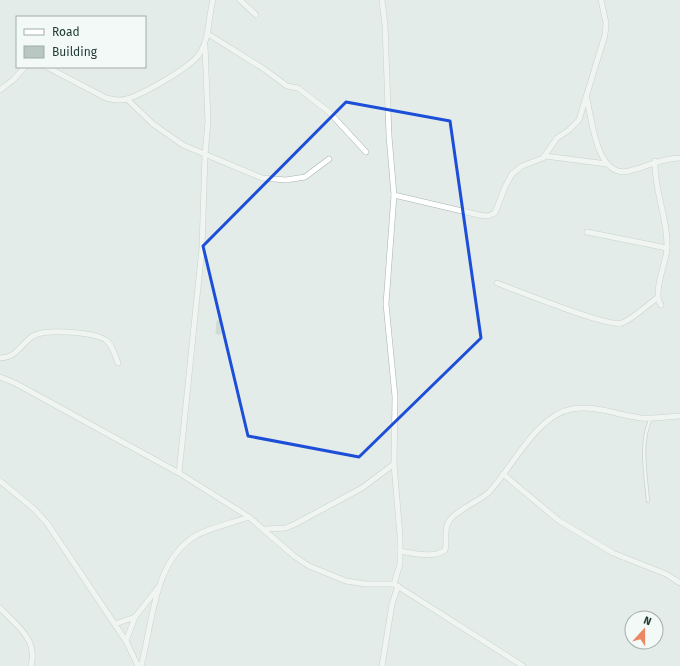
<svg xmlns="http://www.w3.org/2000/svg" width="680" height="666" font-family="'Fira Sans',sans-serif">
<rect width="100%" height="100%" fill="#e3ece8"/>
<polygon fill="#b8c7c1" stroke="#b5c5bf" points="217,321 220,321 221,323 219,328 222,332 219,335 216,333"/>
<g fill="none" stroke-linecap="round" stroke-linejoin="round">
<g stroke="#a6b4af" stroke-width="4">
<path id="service" d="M648,501C646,475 639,443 651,418"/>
</g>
<g stroke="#a6b4af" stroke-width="6">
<g id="minor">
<polyline points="240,0 256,15"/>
<polyline points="382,0 385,25 389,136 394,195 386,304 395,397 394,464 400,536 400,564 394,584"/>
<polyline points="208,34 264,69 287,86 298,88 329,112 366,152"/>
<path d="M47,67L106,98C114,100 120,101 127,99C143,94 192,67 200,53C210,37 208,18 213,0"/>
<polyline points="0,90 13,80 25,67"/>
<polyline points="127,99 153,124 183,145 262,178 286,180 305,177 329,159"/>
<path d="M587,99C592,121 597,179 629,171C647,167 661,158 680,158"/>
<polyline points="545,156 607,164"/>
<path d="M655,161C654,193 668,216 667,249C666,263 652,294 661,305"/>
<polyline points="394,195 479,215 488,216 495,213 505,187 512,174 522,166 543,158 557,138 569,130 579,120 605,35 606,23 601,0"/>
<polyline points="587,232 667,248"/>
<path d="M497,283C516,290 609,328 622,323C634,318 646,306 657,298"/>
<path d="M0,358C18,358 21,342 35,335C48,329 96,332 107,341C113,346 115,356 118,363"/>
<polyline points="0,377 15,383 179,473 249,517 294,556 309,566 346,581 366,584 394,584 523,666"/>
<polyline points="179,473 202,248 205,155 208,122 205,45"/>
<polyline points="503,474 558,520 613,553 666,574 680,583"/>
<polyline points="0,481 34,509 47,523 126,641 138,666"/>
<polyline points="265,529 286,528 295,524 362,488 394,464"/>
<path d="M400,551C412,553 434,559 445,550C448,541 443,531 449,521C456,510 478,502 488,493C512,469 536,415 572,409C596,405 617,415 641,418C653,419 667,417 680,416"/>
<path d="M0,608C17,626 38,639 31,666"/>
<polyline points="115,624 135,617"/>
<polyline points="126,641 135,617 158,588"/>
<path d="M141,666C153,623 153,560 197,535C213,527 232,523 249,517"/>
<polyline points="382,666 392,604 398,586"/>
</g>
</g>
<use href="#service" stroke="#fff" stroke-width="2.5"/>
<use href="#minor" stroke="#fff" stroke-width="5"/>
</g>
<path d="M0 0H680V666H0ZM346,102L450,121L481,338L359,457L248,436L203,246Z" fill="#e3ece8" fill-opacity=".55" fill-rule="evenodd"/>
<path fill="none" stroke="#1d4ed8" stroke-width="3" stroke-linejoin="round" d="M346,102L450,121L481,338L359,457L248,436L203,246Z"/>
<rect x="16" y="16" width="130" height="52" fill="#f3f9f6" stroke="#a0adaa"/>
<rect x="24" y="29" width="20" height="6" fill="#ffffff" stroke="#a0adaa"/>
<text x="52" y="36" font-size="12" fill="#233c37">Road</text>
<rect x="24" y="46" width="20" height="12" fill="#b8c7c1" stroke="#a0adaa"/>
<text x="52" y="56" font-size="12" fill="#233c37">Building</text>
<g transform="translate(644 630) rotate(21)"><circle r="19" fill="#f3f9f6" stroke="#a0adaa"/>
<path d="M0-3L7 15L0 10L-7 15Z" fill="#ec8861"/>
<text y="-6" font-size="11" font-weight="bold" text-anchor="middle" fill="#233c37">N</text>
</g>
</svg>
